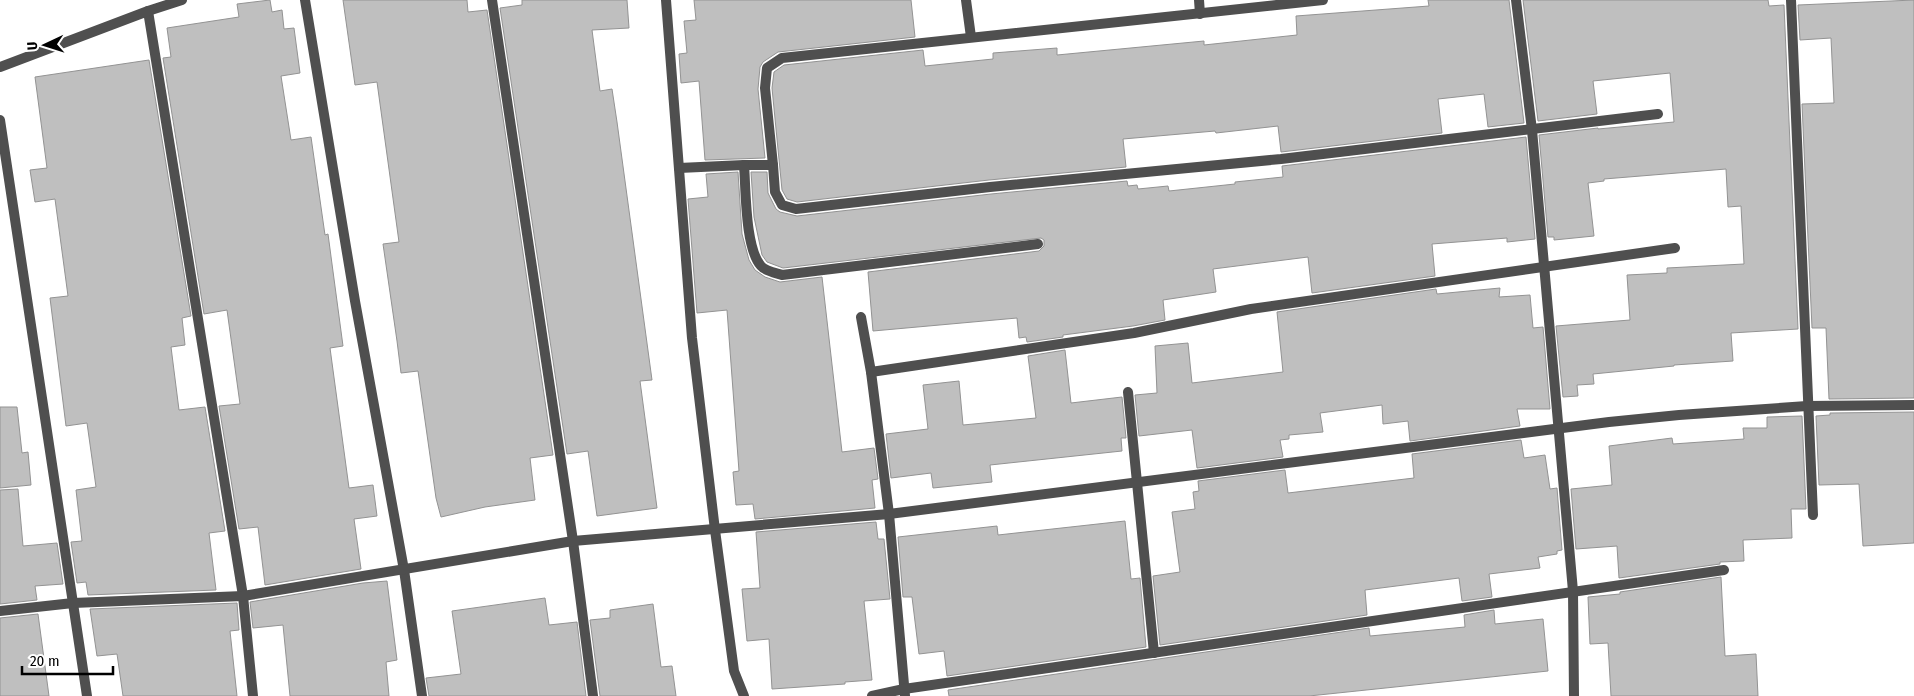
<svg xmlns="http://www.w3.org/2000/svg" width="1914" height="696" font-family="'Fira Sans Condensed',sans-serif">
<rect width="100%" height="100%" fill="#fff"/>
<g fill="#bfbfbf" stroke="#939393">
<polygon points="270,0 272,12 282,10 284,29 294,28 300,73 281,76 291,140 311,137 325,235 328,234 343,346 330,348 349,488 373,485 377,516 354,519 361,569 265,585 258,527 239,529 219,406 240,404 227,310 204,314 163,58 171,57 167,28 239,17 237,4"/>
<polygon points="343,0 467,0 468,12 487,10 553,455 530,458 535,500 485,507 441,517 436,498 418,371 401,373 397,341 383,244 399,242 377,82 355,85"/>
<polygon points="522,0 627,0 629,28 592,30 600,91 612,89 617,122 652,380 640,381 657,508 597,516 588,451 567,454 500,8 522,5"/>
<polygon points="694,0 911,0 915,37 778,52 763,62 760,67 758,89 765,158 705,160 699,81 681,83 679,54 687,53 684,21 696,20"/>
<polygon points="1428,0 1509,0 1524,123 1488,127 1484,94 1438,99 1442,133 1281,152 1278,126 1216,133 1215,131 1123,139 1126,167 989,180 797,202 787,199 782,190 772,88 774,72 784,65 923,50 925,66 993,59 993,53 1057,48 1057,55 1204,41 1204,45 1297,35 1296,16 1429,6"/>
<polygon points="1523,0 1768,0 1769,6 1784,5 1798,329 1731,333 1733,361 1674,365 1674,366 1593,374 1594,384 1577,385 1578,396 1563,397 1556,326 1630,320 1627,275 1667,273 1667,268 1744,264 1741,206 1728,207 1726,169 1604,179 1604,181 1588,183 1594,236 1554,240 1554,237 1548,237 1539,135 1598,128 1598,129 1674,122 1670,73 1593,81 1597,114 1538,121"/>
<polygon points="1914,0 1914,398 1829,399 1826,328 1812,328 1802,104 1834,103 1831,38 1800,40 1798,5"/>
<polygon points="149,60 191,316 182,318 185,345 171,347 179,410 205,407 225,531 209,533 216,590 88,595 86,582 77,583 71,542 82,541 76,490 96,487 87,423 66,426 50,298 68,296 55,199 35,202 30,170 47,168 35,77"/>
<polygon points="1526,137 1535,239 1507,242 1507,238 1432,244 1435,276 1312,293 1308,257 1213,269 1216,292 1163,300 1165,320 1133,326 1063,335 1063,337 1027,342 1026,337 1019,338 1017,318 873,331 868,272 1039,251 1044,246 1044,240 1041,238 783,268 767,262 762,255 754,217 751,172 767,172 768,193 776,209 780,212 797,216 991,194 1127,181 1128,186 1137,185 1138,189 1168,186 1169,191 1235,184 1235,182 1283,177 1282,166"/>
<polygon points="738,172 742,234 749,260 755,270 765,277 780,282 822,277 842,452 874,448 878,479 872,480 875,508 755,519 753,504 736,505 733,472 739,471 727,310 697,313 688,199 708,197 706,174"/>
<polygon points="1500,288 1499,297 1530,295 1533,328 1543,327 1550,409 1517,409 1520,426 1410,441 1408,421 1383,424 1382,405 1320,413 1323,432 1289,435 1289,439 1280,440 1283,457 1197,468 1192,430 1139,436 1135,395 1157,393 1155,346 1188,343 1192,383 1283,372 1277,312 1436,289 1437,294"/>
<polygon points="1065,350 1071,403 1122,397 1126,438 1121,438 1122,451 990,465 992,482 933,488 931,473 891,478 886,434 928,429 923,385 959,381 963,425 1036,418 1028,356"/>
<polygon points="0,407 17,407 22,453 28,452 31,485 0,488"/>
<polygon points="1914,412 1914,543 1863,546 1859,484 1819,485 1816,416 1830,415 1830,413"/>
<polygon points="1802,416 1806,509 1791,509 1792,538 1743,540 1744,561 1720,562 1720,564 1619,578 1617,546 1576,549 1571,489 1612,485 1609,446 1672,438 1673,444 1744,439 1743,428 1767,428 1767,417"/>
<polygon points="1521,440 1524,458 1545,455 1550,489 1557,488 1562,550 1557,551 1557,554 1538,557 1540,568 1489,574 1492,597 1462,601 1459,578 1365,590 1367,615 1160,645 1153,576 1180,572 1172,512 1195,509 1193,492 1199,491 1198,481 1285,470 1288,493 1414,478 1412,454"/>
<polygon points="18,489 23,546 57,543 63,584 35,586 37,600 0,604 0,490"/>
<polygon points="1125,521 1131,579 1140,578 1146,647 947,676 944,651 919,654 912,597 903,597 898,537 997,526 998,535"/>
<polygon points="876,522 878,539 884,539 890,599 864,601 872,680 845,682 845,684 772,689 769,639 747,641 742,589 760,588 756,532"/>
<polygon points="1721,577 1725,656 1756,654 1758,696 1611,696 1608,643 1590,644 1588,597 1620,594 1620,592"/>
<polygon points="387,581 397,660 386,662 389,696 290,696 283,625 253,628 250,602 363,583"/>
<polygon points="545,598 549,625 577,622 586,696 429,696 426,678 461,674 452,611"/>
<polygon points="237,603 239,630 230,631 237,696 123,696 117,654 97,656 90,609"/>
<polygon points="653,604 661,667 672,666 676,696 600,696 590,620 610,618 610,610"/>
<polygon points="1494,610 1495,624 1543,619 1548,671 1309,696 949,696 948,690 1369,628 1370,636 1465,627 1464,615"/>
<polygon points="38,614 49,696 0,696 0,618"/>
</g>
<g fill="none" stroke-linecap="round" stroke-linejoin="round">
<g stroke="#4f4f4f" stroke-width="10">
<polyline points="305,0 355,301 404,570 422,696"/>
<polyline points="492,0 573,541 593,696"/>
<polyline points="666,0 692,338 715,530 734,671 744,696"/>
<polyline points="966,0 971,37"/>
<polyline points="1199,0 1200,14"/>
<polyline points="1516,0 1532,130 1573,591 1574,696"/>
<polyline points="1791,0 1813,515"/>
<polyline points="148,11 243,596 253,696"/>
<polyline points="0,67 148,11 182,0"/>
<polyline points="0,120 87,696"/>
<polyline points="744,165 773,165 765,88 767,68 782,58 1323,0"/>
<polyline points="773,165 775,192 782,205 796,209 990,187 1281,159 1658,114"/>
<path d="M679,168L744,165C746,190 745,248 761,266C765,271 776,273 782,275L1038,244"/>
<polyline points="861,317 871,372 889,514 905,696"/>
<polyline points="871,372 1134,333 1251,309 1675,248"/>
<polyline points="1128,392 1154,653"/>
<polyline points="0,611 73,603 243,596 573,541 889,514 1609,422 1679,415 1807,406 1914,405"/>
<polyline points="872,696 904,689 1724,570"/>
</g>
</g>
<g transform="translate(45 45) rotate(266)" stroke="#ffffff" stroke-width="4" paint-order="stroke">
<path d="M0-4L9 19L0 12L-9 19Z" fill="#000000"/>
<text y="-8" font-size="14" font-weight="bold" text-anchor="middle" fill="#000000">U</text>
</g>
<path d="M22 666v8h91v-8" fill="none" stroke="#000000" stroke-width="2.5"/>
<text x="30" y="666" font-size="15" fill="#000000" stroke="#ffffff" stroke-width="4" paint-order="stroke">20 m</text>
</svg>
